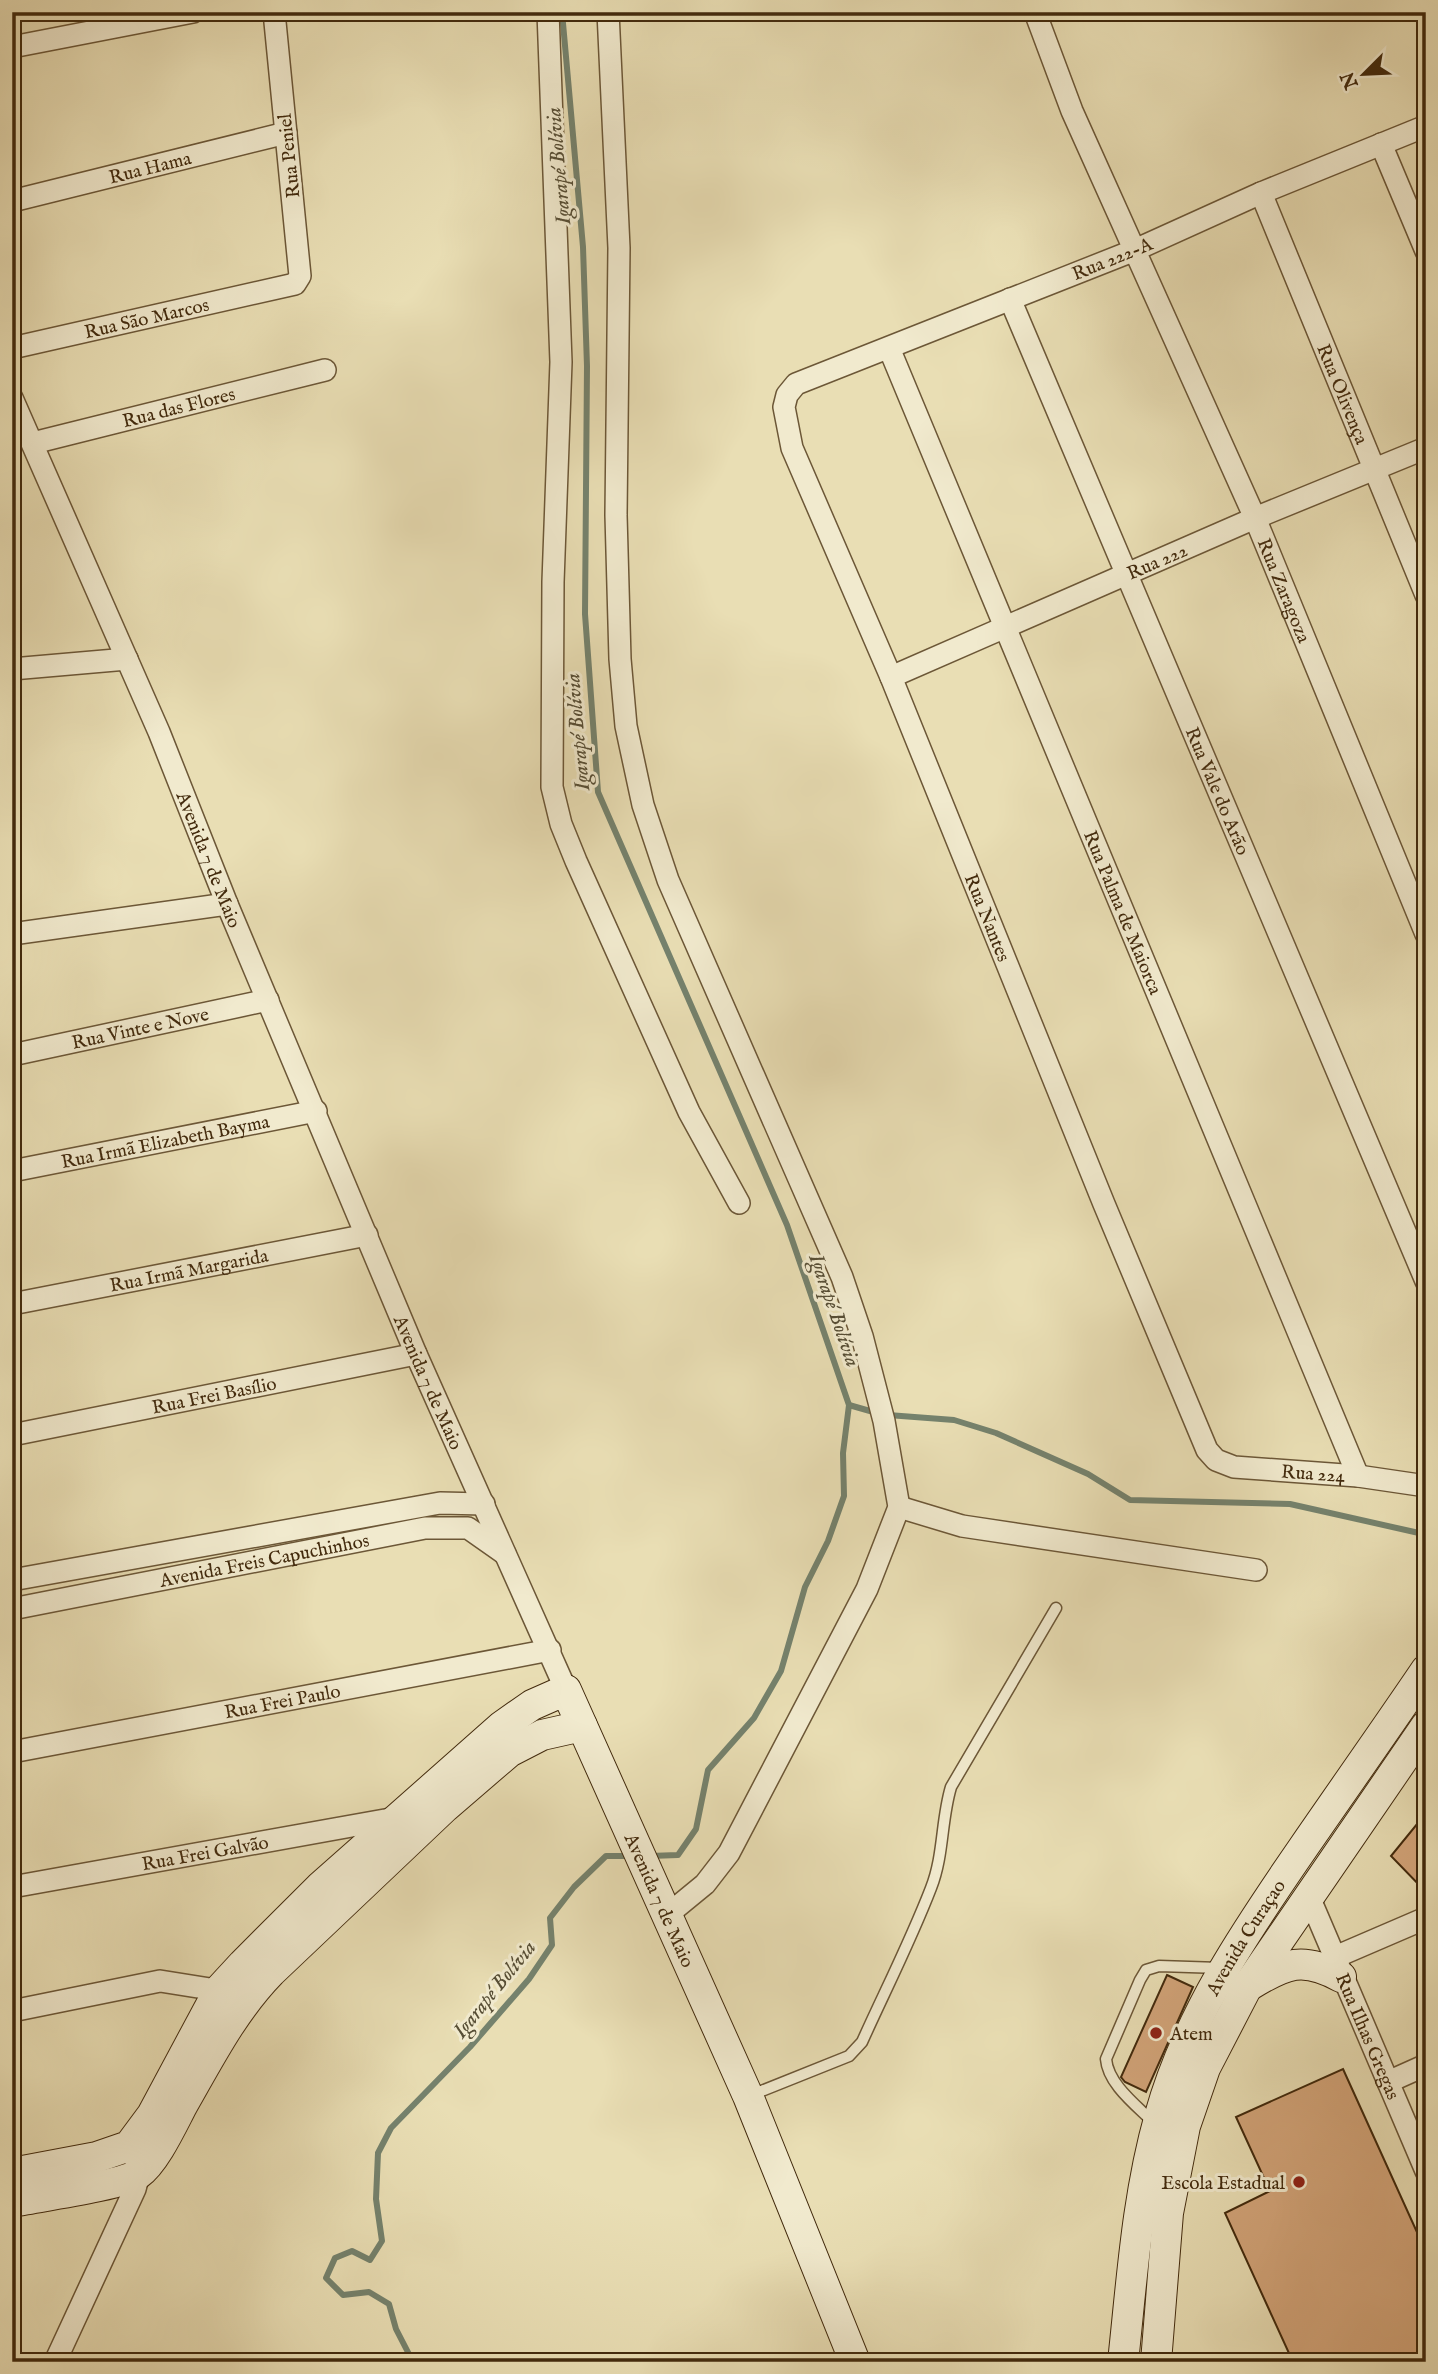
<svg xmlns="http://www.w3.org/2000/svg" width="1438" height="2374" font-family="'IM FELL English',serif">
<rect width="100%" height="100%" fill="#e9deb4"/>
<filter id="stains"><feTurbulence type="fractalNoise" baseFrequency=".00286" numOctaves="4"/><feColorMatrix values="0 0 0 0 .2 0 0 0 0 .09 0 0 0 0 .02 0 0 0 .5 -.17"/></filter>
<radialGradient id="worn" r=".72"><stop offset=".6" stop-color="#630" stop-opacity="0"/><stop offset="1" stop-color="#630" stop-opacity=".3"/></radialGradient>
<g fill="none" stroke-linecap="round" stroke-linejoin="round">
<g stroke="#75826d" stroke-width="6">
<polyline points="562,12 583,247 587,366 585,614 598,792 787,1225 849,1405 843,1453 844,1496 828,1541 805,1587 781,1671 754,1718 708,1770 696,1829 678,1855 650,1856"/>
<polyline points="849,1405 877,1413"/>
<polyline points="888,1415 954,1420 996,1433 1088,1474 1130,1500 1290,1504 1419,1533 1426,1539"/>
<polyline points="413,2362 396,2329 389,2304 369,2292 343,2295 326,2278 335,2258 352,2251 370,2260 382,2241 376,2199 378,2153 391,2128 470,2047 529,1979 552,1945 550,1918 574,1887 606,1856 633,1856"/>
</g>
</g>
<g fill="#d2a479" stroke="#422a0d" stroke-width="2">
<polygon points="1426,1813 1426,1892 1391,1856"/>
<polygon points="1167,1975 1193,1987 1146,2092 1125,2082 1121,2077"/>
<polygon points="1343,2069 1426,2252 1426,2355 1411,2362 1293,2362 1225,2213 1270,2191 1236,2117"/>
</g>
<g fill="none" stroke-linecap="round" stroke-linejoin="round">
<g stroke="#6c5737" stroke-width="13">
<g id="lane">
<path d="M749,2096L849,2056L862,2042C885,1991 911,1940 931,1888C944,1855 941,1820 951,1787L1056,1608"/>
<path d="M1153,2122C1136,2105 1108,2084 1106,2059L1140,1980L1146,1970L1159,1966L1220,1968"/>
</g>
</g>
<g stroke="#6c5737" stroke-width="24">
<g id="street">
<polyline points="548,12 561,362 553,582 552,787 561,824 576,861 689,1112 739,1203"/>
<polyline points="608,12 619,248 616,515 620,659 626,726 643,805 668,880 842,1277 862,1336 884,1421 899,1507 867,1589 729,1853 705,1884 666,1916"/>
<path id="s1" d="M1035,12L1072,111L1255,518L1426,934"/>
<polyline points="12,47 193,12"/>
<path id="s2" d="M1426,126L1261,193L1135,250L796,384L787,395L784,407L792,448L891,677L1104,1204L1207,1450L1216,1460L1234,1467L1358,1476L1426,1486"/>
<polyline points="1381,144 1426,251"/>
<path id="s3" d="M1261,193L1426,595"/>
<path id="s4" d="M12,201L286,133"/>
<path id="s5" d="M1010,299L1426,1281"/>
<path id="s6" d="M12,348L295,284L300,276L274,12"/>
<path id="s7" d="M889,348L1358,1476"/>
<path id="s8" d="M12,398L159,732L227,904L416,1354L566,1690"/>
<path id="s9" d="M33,443L325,370"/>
<polyline points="12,669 127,659"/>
<path id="s10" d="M891,677L1255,518L1426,448"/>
<polyline points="12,934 227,904"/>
<path id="s11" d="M12,1055L268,1000"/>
<path id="s12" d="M12,1171L316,1111"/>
<path id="s13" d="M12,1304L367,1235"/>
<path id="s14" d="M12,1435L416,1354"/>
<polyline points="899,1507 962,1526 1256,1570"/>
<polyline points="12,1580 440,1503 484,1504"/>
<path id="s15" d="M12,1609L425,1528H468L505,1554"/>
<path id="s16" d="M12,1752L550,1650"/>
<path id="s17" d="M12,1887L396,1818"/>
<path id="s18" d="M1310,1899L1426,2171"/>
<polyline points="1333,1958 1426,1918"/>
<polyline points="12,2011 160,1981 229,1992"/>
<polyline points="1388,2082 1426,2065"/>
<polyline points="55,2362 135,2189 139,2174 136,2165"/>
</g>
</g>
<g stroke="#422a0d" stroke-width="32">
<g id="secondary">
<path d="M1250,1985C1286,1963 1303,1956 1341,1977"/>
<path id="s19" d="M12,2173L97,2157L129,2146L152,2115L219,1990L243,1964L320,1887L502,1726L532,1705L566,1690L748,2096L855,2362"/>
<path d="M12,2202C36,2197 123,2185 138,2174C155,2162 172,2125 182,2106C209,2059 233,2011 271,1972L445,1807L509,1752L542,1735L582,1726"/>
<path id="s20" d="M1123,2362C1132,2279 1137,2196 1160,2115C1188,2015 1247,1929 1305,1845C1345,1787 1386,1729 1426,1670"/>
<polyline points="1156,2362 1168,2213 1185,2126 1205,2068 1247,1987 1426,1726"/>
</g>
</g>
<use href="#lane" stroke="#f1eace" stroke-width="10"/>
<use href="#street" stroke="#f1eace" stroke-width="21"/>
<use href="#secondary" stroke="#f1eace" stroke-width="30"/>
</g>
<g fill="#8f2418" stroke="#f1eace" stroke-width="2.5">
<circle cx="1156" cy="2033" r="7"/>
<circle cx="1299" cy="2182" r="7"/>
</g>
<g text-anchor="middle" stroke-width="6" stroke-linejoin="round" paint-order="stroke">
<g font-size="19" fill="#422a0d" stroke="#f1eace">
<text transform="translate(288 156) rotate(-96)" y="7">Rua Peniel</text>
<text dy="7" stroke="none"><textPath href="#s4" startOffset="142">Rua Hama</textPath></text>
<text transform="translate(1112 258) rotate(-22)" y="7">Rua 222-A</text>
<text dy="7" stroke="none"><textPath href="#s6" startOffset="138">Rua São Marcos</textPath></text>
<text dy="7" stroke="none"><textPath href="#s3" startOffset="217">Rua Olivença</textPath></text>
<text dy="7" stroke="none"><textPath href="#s9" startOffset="150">Rua das Flores</textPath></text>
<text dy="7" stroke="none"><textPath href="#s10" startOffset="290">Rua 222</textPath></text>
<text dy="7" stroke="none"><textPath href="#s1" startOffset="630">Rua Zaragoza</textPath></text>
<text dy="7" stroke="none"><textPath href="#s5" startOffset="534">Rua Vale do Arão</textPath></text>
<text dy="7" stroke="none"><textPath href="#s8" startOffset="502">Avenida 7 de Maio</textPath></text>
<text dy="7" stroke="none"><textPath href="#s7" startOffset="611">Rua Palma de Maiorca</textPath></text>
<text dy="7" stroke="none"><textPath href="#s2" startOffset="1258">Rua Nantes</textPath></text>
<text dy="7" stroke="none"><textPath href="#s11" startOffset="131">Rua Vinte e Nove</textPath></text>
<text dy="7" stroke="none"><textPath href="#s12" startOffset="156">Rua Irmã Elizabeth Bayma</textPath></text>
<text dy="7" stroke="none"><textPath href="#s13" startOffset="180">Rua Irmã Margarida</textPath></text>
<text dy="7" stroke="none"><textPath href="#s8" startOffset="1069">Avenida 7 de Maio</textPath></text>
<text dy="7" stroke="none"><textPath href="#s14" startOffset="206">Rua Frei Basílio</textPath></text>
<text dy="7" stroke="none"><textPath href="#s2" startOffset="1946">Rua 224</textPath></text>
<text dy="7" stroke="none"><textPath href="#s15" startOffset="257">Avenida Freis Capuchinhos</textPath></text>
<text dy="7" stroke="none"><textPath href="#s16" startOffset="275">Rua Frei Paulo</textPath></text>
<text dy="7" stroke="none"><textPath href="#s17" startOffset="196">Rua Frei Galvão</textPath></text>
<text dy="7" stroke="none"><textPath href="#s19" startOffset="992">Avenida 7 de Maio</textPath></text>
<text dy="7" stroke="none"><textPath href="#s20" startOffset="448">Avenida Curaçao</textPath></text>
<text dy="7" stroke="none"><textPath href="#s18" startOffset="149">Rua Ilhas Gregas</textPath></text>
</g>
<g font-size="19" fill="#422a0d" stroke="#f1eace" text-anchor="start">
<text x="1170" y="2040">Atem</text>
<text x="1285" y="2189" text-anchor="end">Escola Estadual</text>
</g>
<g font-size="21" font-style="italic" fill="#574e35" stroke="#f1eace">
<text transform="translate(558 166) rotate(-95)" y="7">Igarapé Bolívia</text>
<text transform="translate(577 732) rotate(-95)" y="7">Igarapé Bolívia</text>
<text transform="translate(835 1310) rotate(71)" y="7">Igarapé Bolívia</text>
<text transform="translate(494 1989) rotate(-51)" y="7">Igarapé Bolívia</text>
</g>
</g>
<rect width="1438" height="2374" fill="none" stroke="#e9deb4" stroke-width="42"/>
<rect x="14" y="14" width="1410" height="2346" fill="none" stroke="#422a0d" stroke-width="3.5"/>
<rect x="21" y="21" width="1396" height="2332" fill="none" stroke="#422a0d" stroke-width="2"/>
<g transform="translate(1364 74) rotate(246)" stroke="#f1eace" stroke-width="5" paint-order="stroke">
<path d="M0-5L12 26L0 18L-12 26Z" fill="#422a0d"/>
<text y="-10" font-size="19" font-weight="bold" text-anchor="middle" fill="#422a0d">N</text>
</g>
<rect width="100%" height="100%" filter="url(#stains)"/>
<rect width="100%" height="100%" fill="url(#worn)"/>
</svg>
